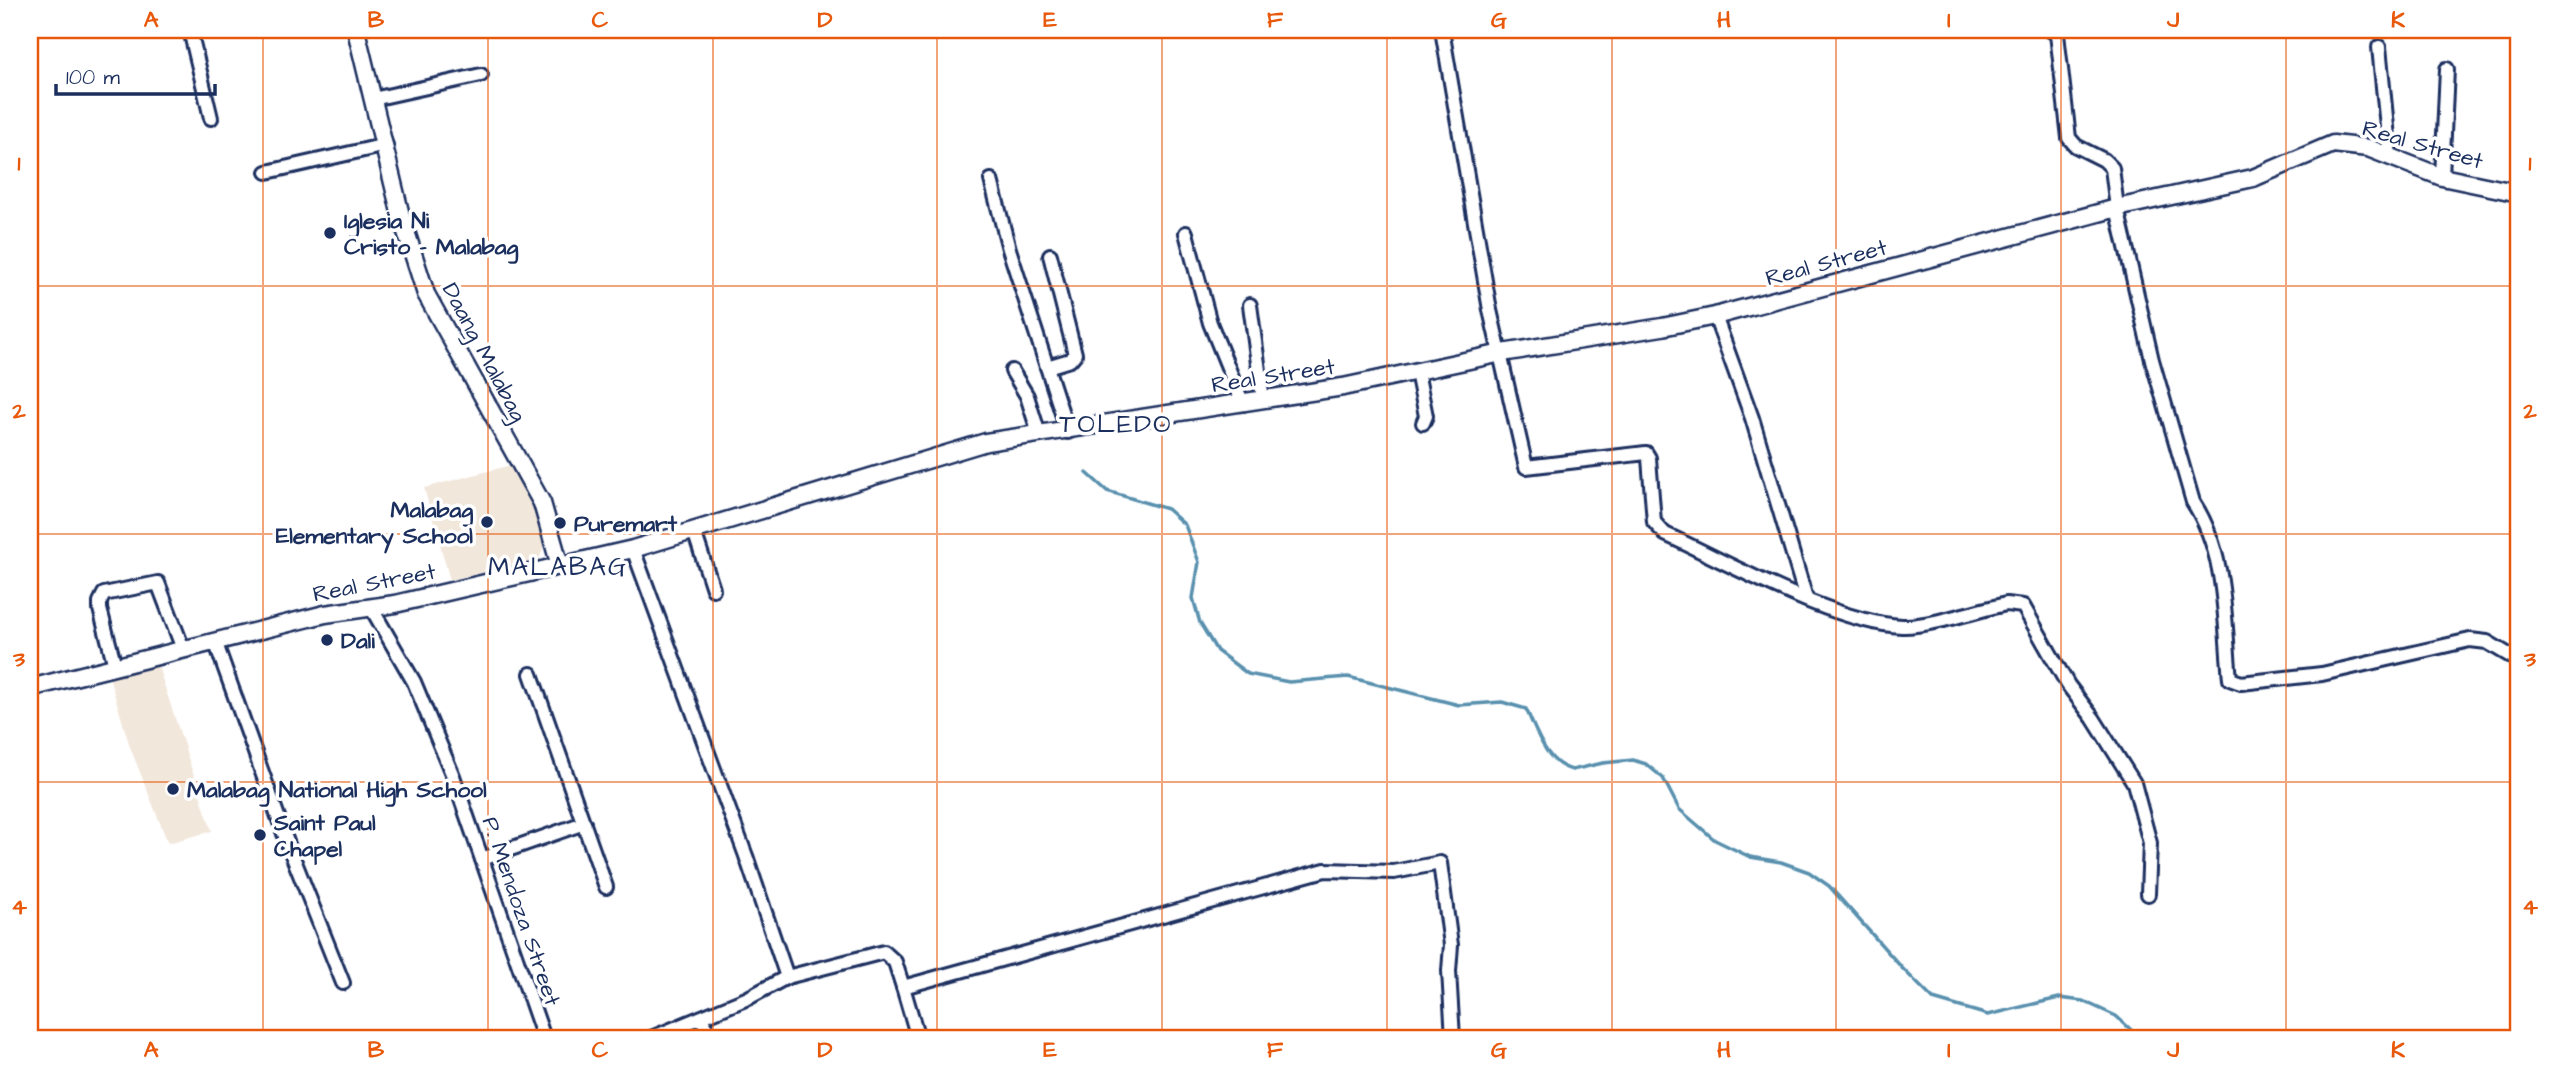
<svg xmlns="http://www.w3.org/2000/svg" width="2549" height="1068" font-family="'Architects Daughter',sans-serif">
<rect width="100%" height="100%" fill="#fff"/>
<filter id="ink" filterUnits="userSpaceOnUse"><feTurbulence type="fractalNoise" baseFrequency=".0143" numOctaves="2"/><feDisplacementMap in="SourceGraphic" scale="14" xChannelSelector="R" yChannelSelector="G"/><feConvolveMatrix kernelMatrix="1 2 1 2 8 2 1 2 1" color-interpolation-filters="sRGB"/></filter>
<g filter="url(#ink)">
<g fill="#f2e7db">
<polygon points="515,464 535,504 546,540 539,560 450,580 424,488"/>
<polygon points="156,660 212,831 168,843 130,747 108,673"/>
</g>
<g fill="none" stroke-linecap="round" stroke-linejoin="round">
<path stroke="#5990ae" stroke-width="3.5" d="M1087,473L1107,491L1167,509L1185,525L1199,562L1193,598L1200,623L1217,651L1248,674L1289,682L1348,677L1459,705L1502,702L1526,709C1536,730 1546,764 1572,770L1603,763L1633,760L1646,764L1663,778L1679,809L1715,840L1750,857L1781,862L1809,872L1829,886L1903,969L1933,999L1988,1015L2059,998L2083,1001L2116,1016L2140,1038"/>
<g stroke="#1b2f5e" stroke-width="18">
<g id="minor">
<polyline points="190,30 211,118"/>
<path d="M1442,30L1490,310L1526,467L1646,453L1649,458L1654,522L1665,534C1729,563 1834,623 1902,626C1928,627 1978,610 2006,604L2023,606L2068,685L2093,718L2134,783L2150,843L2148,894"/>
<path d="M2050,30L2057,34L2069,138L2076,146L2104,160L2112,168L2117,208L2152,360L2193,502C2227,554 2224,619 2230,679L2241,683L2322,674L2470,640L2487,642L2519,661"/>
<polyline points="2379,47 2390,157"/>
<polyline points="373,99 481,75"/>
<polyline points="267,172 386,145"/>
<polyline points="2442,177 2447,69"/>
<polyline points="991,180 1009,249 1068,432"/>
<polyline points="1186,233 1210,323 1243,404"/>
<polyline points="1250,305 1263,400"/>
<polyline points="1715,316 1752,418 1806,598"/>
<polyline points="1047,367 1070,360 1075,354 1050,255"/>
<polyline points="1012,371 1027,396 1039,434"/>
<polyline points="1417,372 1426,416 1423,423"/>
<polyline points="694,531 713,589"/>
<polyline points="633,549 746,856 787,977"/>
<polyline points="372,609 414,682 453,776 544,1038"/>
<polyline points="215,641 287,842 343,983"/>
<polyline points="115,666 100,609 100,602 104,594 158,583 183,649"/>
<polyline points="531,674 606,887"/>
<polyline points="482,859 584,823"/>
<polyline points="903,987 918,1038"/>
<polyline points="702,1018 710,1038"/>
<polyline points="651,1038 748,998 787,977 884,952 895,962 903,987 1325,870 1394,872 1440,863 1451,945 1449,971 1453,1038"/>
</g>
</g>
<g stroke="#1b2f5e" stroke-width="21">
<g id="tertiary">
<polyline points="356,30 401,216 426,294 542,503 560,566"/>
<polyline points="30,688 325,614 395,604 633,549 986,442 1343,387 1502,353 1662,327 1715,316 2117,208 2253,178 2333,144 2368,148 2442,177 2519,193"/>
</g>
</g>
<use href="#minor" stroke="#fff" stroke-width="12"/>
<use href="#tertiary" stroke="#fff" stroke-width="16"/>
</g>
</g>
<path fill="none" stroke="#e8590c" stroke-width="2" stroke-opacity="0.55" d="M263,30V1038M488,30V1038M713,30V1038M937,30V1038M1162,30V1038M1387,30V1038M1612,30V1038M1836,30V1038M2061,30V1038M2286,30V1038M30,286H2519M30,534H2519M30,782H2519"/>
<g fill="#1b2f5e" stroke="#fff" stroke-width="2.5">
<circle cx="330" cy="233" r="7"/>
<circle cx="487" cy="522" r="7"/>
<circle cx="560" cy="523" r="7"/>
<circle cx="327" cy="640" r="7"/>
<circle cx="173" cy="789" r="7"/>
<circle cx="260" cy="835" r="7"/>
</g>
<g text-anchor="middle" stroke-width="7" stroke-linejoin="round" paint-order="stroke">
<g font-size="23" fill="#1b2f5e" stroke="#fff">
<text transform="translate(2423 144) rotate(16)" y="8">Real Street</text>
<text transform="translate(1826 262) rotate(-15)" y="8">Real Street</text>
<text transform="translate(485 352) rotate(62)" y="8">Daang Malabag</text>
<text transform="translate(1273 375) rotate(-9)" y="8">Real Street</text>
<text transform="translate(374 582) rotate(-11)" y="8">Real Street</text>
<text transform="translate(522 911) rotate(71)" y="8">P. Mendoza Street</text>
</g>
<g font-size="23" font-weight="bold" fill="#1b2f5e" stroke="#fff" text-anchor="start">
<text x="344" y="228">Iglesia Ni<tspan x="344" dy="26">Cristo - Malabag</tspan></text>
<text x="473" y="517" text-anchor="end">Malabag<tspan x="473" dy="26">Elementary School</tspan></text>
<text x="574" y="531">Puremart</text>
<text x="341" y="648">Dali</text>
<text x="187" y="797">Malabag National High School</text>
<text x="274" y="830">Saint Paul<tspan x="274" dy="26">Chapel</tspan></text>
</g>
<g font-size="26" letter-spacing="2" fill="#1b2f5e" stroke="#fff">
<text x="1116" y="432">TOLEDO</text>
<text x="558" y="575">MALABAG</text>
</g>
</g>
<rect width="2549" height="1068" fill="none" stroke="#fff" stroke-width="77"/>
<path d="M56 84v10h159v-10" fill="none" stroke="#1b2f5e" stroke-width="3.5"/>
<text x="66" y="84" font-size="21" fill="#1b2f5e" stroke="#ffffff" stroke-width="5" paint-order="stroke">100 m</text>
<rect x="38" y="38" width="2472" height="992" fill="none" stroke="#e8590c" stroke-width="2.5"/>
<g font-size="23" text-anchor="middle" font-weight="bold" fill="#e8590c">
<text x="151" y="27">A</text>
<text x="376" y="27">B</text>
<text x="600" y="27">C</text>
<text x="825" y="27">D</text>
<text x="1050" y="27">E</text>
<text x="1275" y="27">F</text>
<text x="1499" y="27">G</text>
<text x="1724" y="27">H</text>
<text x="1949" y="27">I</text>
<text x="2173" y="27">J</text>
<text x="2398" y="27">K</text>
<text x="19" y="170">1</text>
<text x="2530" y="170">1</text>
<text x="19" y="418">2</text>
<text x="2530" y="418">2</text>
<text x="19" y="666">3</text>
<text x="2530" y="666">3</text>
<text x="19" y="914">4</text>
<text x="2530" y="914">4</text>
<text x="151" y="1057">A</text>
<text x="376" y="1057">B</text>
<text x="600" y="1057">C</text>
<text x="825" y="1057">D</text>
<text x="1050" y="1057">E</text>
<text x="1275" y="1057">F</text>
<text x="1499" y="1057">G</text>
<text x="1724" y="1057">H</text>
<text x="1949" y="1057">I</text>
<text x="2173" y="1057">J</text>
<text x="2398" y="1057">K</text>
</g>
</svg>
